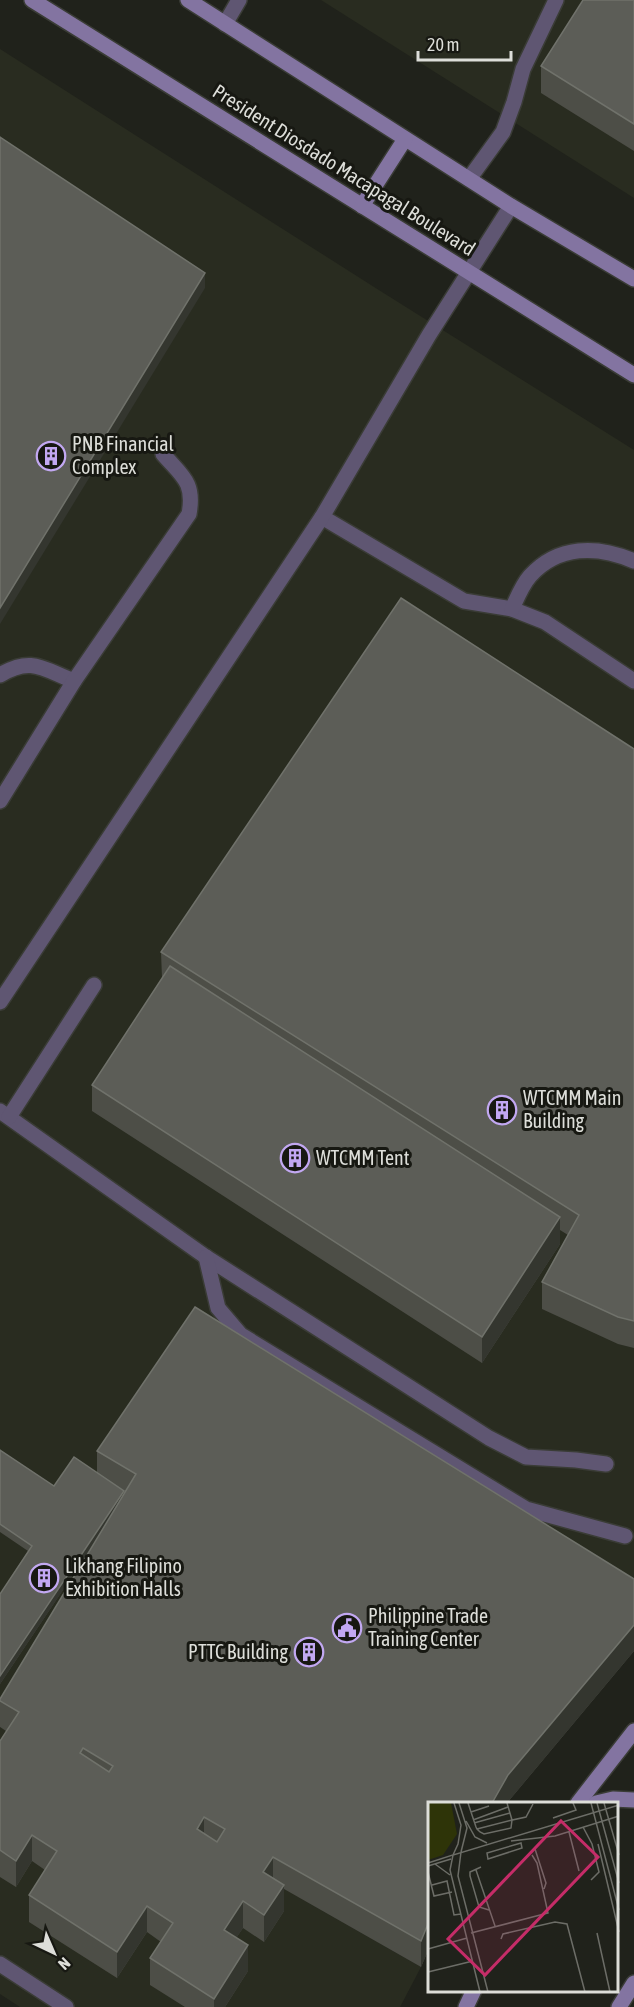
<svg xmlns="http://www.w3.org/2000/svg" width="634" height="2007" font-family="'Asap Condensed',sans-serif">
<rect width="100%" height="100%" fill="#20221b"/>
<g fill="#292c20">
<polygon points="321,0 634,0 634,198"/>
<polygon points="0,49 374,287 634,450 634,1605 98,1478 136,1500 0,1726"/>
<polygon points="0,1727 421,1967 400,2007 20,2007 0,1994"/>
</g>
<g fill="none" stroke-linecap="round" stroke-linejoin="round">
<g stroke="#3a3c36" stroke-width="18">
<g id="service">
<polyline points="225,24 239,0"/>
<polyline points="469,179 503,132 514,102 523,69 556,0"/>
<polyline points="322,517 464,601 512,609 545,622 634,681"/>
<path d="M512,609C517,598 522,585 530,576C558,545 597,545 634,561"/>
<path d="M0,675C31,656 43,669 74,681"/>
<path d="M0,801L74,681L189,514C195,482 182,476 163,454"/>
<polyline points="0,1002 322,517 429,335 511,206"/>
<polyline points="0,1111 206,1257 489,1438 526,1457 576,1460 606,1464"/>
<polyline points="9,1117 94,985"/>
<polyline points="206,1257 218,1308 241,1335 526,1509 625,1536"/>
<polyline points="0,1964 66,2007"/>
</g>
</g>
<g stroke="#3a3c36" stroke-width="18">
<g id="secondary">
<polyline points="32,0 634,375"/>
<polyline points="188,0 511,206 634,279"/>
<polyline points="362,206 405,139"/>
<polyline points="578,1803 634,1731"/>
<polyline points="596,1803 613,1799 634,1800"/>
<polyline points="466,2007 474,1990"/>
<polyline points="619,2007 634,1983"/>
</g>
</g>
<use href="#service" stroke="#5f5672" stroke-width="15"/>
<use href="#secondary" stroke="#8374a1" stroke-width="15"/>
</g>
<g fill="#4d4e47">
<polygon points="634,0 634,151 541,93 541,66"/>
<polygon points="634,749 634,1348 618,1344 542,1309 542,1282 568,1235 560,1230 560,1244 482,1363 92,1111 92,1085 162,978 161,952"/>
<polygon points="0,1450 54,1486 97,1473 97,1451 634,1579 634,1651 507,1803 430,1803 430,1946 421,1967 284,1889 284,1911 264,1942 243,1928 236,1938 248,1971 225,2007 185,2007 150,1985 150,1958 161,1942 147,1932 117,1978 29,1922 29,1895 45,1870 32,1861 16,1887 0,1877 0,1741 6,1731 0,1727 0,1699 97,1539 0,1684 0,1594 28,1551 0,1532"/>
</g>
<g fill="#34362f">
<polygon points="205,273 205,288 0,624 0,608"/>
<polygon points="560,1217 560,1244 482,1363 482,1337"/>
<polygon points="124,1491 124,1499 0,1684 0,1676"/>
<polygon points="634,1625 634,1651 507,1803 492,1803 508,1775"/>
<polygon points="204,1817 204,1844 197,1829"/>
<polygon points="32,1835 32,1861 16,1887 16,1861"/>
<polygon points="273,1857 273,1883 263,1872"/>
<polygon points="284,1885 284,1911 264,1942 264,1915"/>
<polygon points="243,1901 243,1928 224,1956 224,1930"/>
<polygon points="147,1906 147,1932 117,1978 117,1952"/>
<polygon points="430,1919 430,1946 421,1967 421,1941"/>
<polygon points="248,1945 248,1971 225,2007 214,2007 214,1999"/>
</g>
<g fill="#5c5d57" stroke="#70726b" stroke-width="1.5" fill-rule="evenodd">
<polygon points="583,0 634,0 634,124 541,66"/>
<polygon points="0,137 205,273 0,608"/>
<polygon points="401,598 634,749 634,1321 618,1317 542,1282 579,1215 161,952"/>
<polygon points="170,966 560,1217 482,1337 92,1085"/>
<path d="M195,1307L634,1579V1625L508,1775L492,1803H430V1919L421,1941L273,1857L263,1872L284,1885L264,1915L243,1901L224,1930L248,1945L214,1999L150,1958L173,1923L147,1906L117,1952L29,1895L57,1851L32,1835L16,1861L0,1850V1741L19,1712L0,1701V1699L136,1474L97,1451ZM83,1748L113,1766L109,1772L80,1753ZM204,1817L225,1829L217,1842L197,1829Z"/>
<polygon points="0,1450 54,1486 74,1457 124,1491 0,1676 0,1594 32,1546 0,1524"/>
</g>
<defs>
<g id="building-ring" transform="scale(1.5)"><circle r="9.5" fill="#171812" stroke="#c2a8f2" stroke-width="1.5"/><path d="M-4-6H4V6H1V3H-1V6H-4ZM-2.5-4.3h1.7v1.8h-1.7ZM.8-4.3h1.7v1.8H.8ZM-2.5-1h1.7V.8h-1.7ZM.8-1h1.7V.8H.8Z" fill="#c2a8f2"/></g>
<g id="civic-ring" transform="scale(1.5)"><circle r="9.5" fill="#171812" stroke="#c2a8f2" stroke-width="1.5"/><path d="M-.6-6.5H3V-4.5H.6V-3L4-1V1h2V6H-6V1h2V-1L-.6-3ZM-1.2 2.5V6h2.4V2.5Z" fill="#c2a8f2"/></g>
</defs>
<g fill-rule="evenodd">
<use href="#building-ring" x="51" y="456"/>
<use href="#building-ring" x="502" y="1110"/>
<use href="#building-ring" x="295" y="1158"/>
<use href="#building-ring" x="44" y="1578"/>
<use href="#civic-ring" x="347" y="1628"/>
<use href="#building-ring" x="309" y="1652"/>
</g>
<g text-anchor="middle" stroke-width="6" stroke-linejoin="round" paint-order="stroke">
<g font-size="20" fill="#ddded9" stroke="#171812">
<text transform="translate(344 170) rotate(32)" y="7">President Diosdado Macapagal Boulevard</text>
</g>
<g font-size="20" fill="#ddded9" stroke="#171812" text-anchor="start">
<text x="72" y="451">PNB Financial<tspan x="72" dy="23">Complex</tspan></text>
<text x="523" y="1105">WTCMM Main<tspan x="523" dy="23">Building</tspan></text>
<text x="316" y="1165">WTCMM Tent</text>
<text x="65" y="1573">Likhang Filipino<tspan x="65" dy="23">Exhibition Halls</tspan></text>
<text x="368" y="1623">Philippine Trade<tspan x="368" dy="23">Training Center</tspan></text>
<text x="288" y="1659" text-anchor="end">PTTC Building</text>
</g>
</g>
<g transform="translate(428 1802)">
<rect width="190" height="190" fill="#20221b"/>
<path d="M0,1H23L29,32L15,53L0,58Z" fill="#2e3408"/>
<path fill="none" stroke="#6c6d67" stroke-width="1.5" d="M31,1L39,26L33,50M40,1L48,25L49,27L52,30L56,32L83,26L84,18L49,27M79,1L84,18L98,15L105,2M163,1L191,108M169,1L191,81M176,1L191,53M43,10L61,4M125,16L148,8L145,1M45,18L80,5M38,19L47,35L59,41M46,21L82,11M155,25L164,42L171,70L163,78M141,30L151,69M83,39L127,34L191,14M93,41L94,46L60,57L59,51ZM170,42L191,130M107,47L118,81L116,87M33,50L30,74L60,190M0,61L25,53L30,42L33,23L26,1M7,62L22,73M0,64L23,57M53,65L42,70V74L51,105L61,108M48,68L67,124M0,70L6,94L24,90M4,83L19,79L26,113L33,112M43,131L120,111L109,61L104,53M169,131L182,190M73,137L75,132L127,120L139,122L157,190M0,147L39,136M0,170L45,159M52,190L22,68L25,53L191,3"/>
<path fill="#c52c68" fill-opacity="0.15" stroke="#c52c68" stroke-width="3" d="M133,19L170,55L57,173L20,137Z"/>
<rect width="190" height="190" fill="none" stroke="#ddded9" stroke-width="3"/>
</g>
<g transform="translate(54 1953) rotate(136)" stroke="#171812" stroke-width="4.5" paint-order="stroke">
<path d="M0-4.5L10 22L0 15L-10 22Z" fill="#ddded9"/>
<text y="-9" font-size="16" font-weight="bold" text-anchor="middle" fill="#ddded9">N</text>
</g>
<path d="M418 51v9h93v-9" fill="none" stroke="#ddded9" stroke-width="3"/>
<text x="427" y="51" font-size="18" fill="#ddded9" stroke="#171812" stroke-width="4.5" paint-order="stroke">20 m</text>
</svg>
